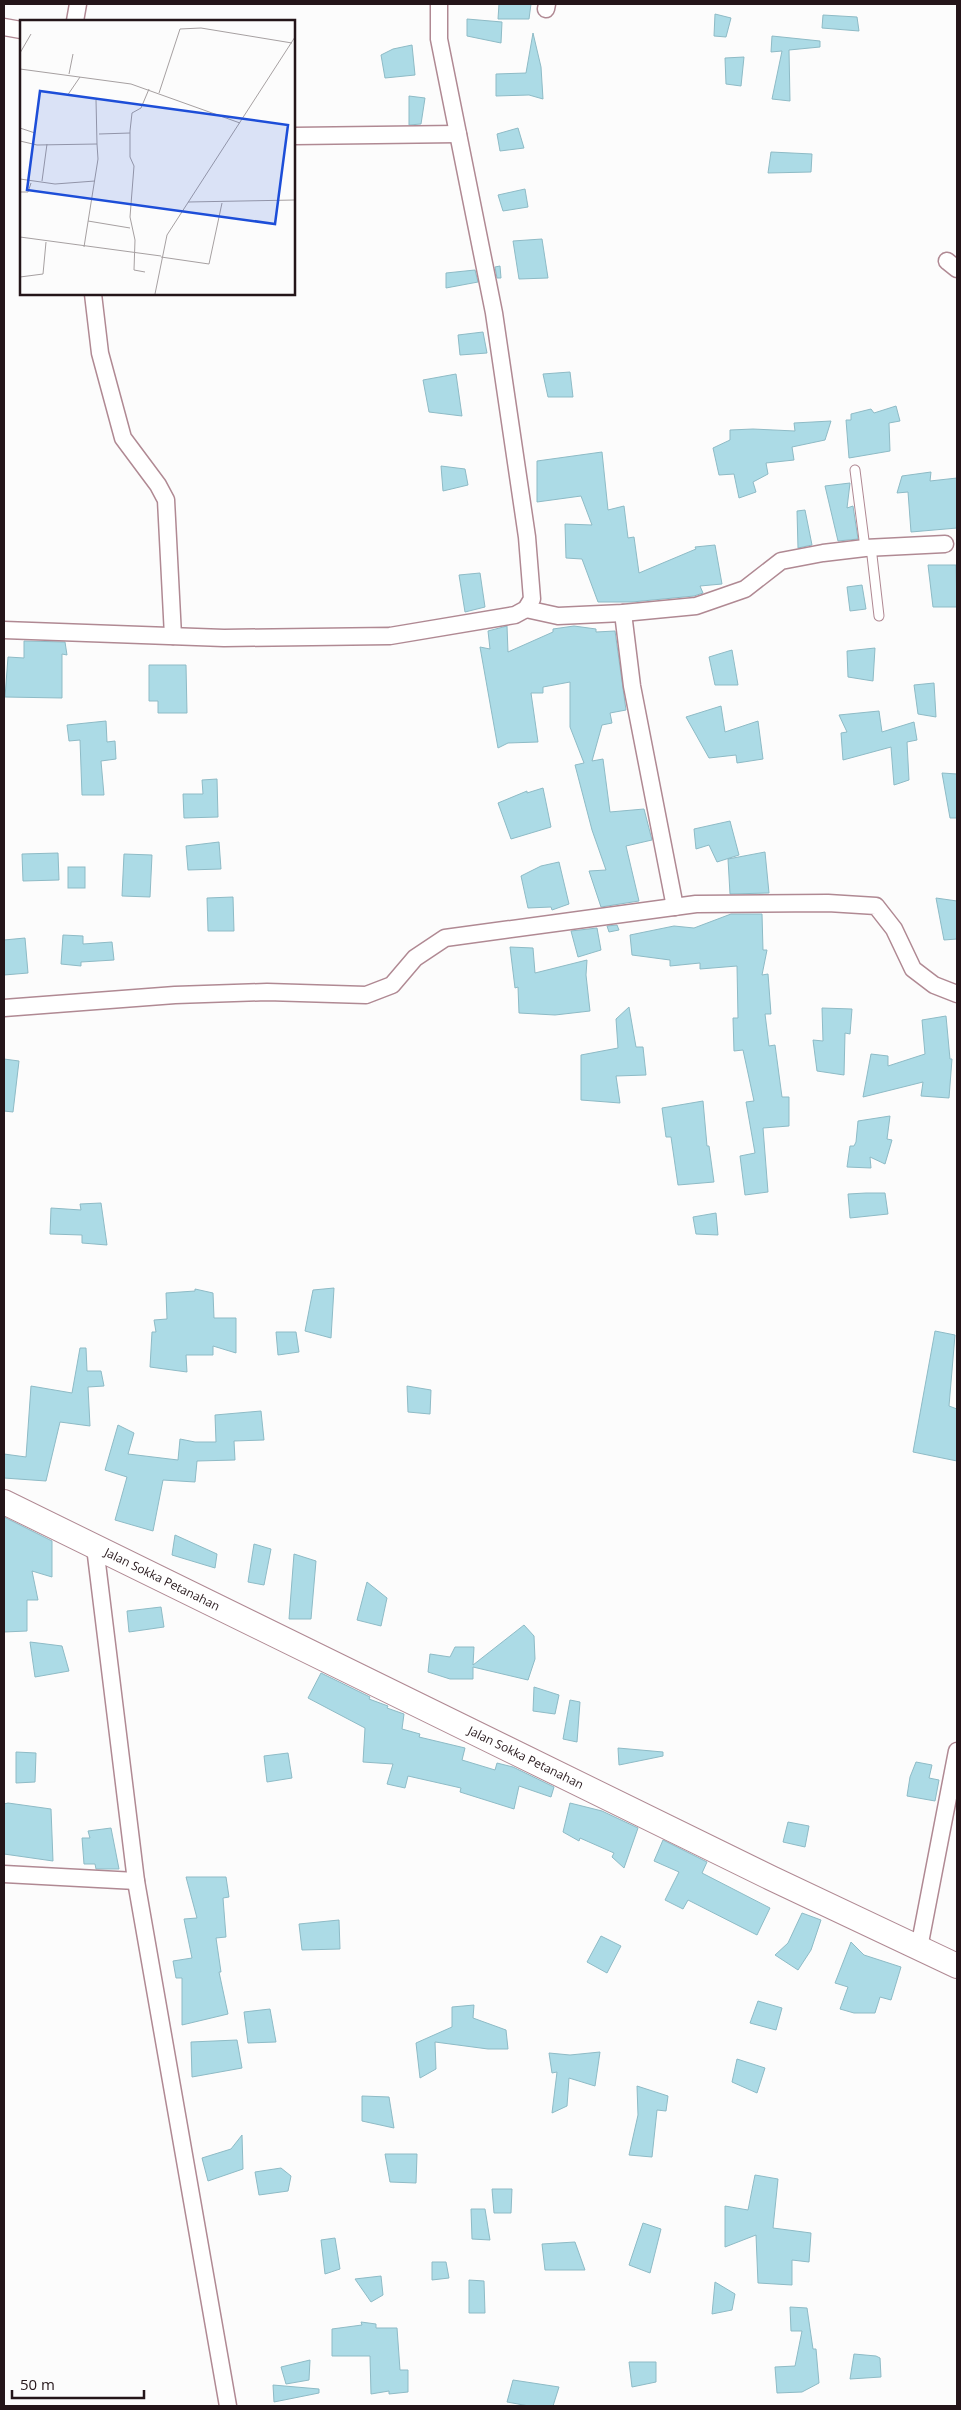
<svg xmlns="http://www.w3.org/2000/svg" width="961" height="2410" font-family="'Open Sans',sans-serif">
<rect width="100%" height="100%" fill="#fcfcfc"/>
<g fill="#acdbe6" stroke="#8ebbc6">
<polygon points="499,4 531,4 529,19 498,19"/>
<polygon points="715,14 731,18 726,37 714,36"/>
<polygon points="823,15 857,17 859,31 822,28"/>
<polygon points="467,19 502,22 501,43 467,36"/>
<polygon points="533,33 541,67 543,99 529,95 496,96 496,74 526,73"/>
<polygon points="772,36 820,41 820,47 789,50 790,101 772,99 782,51 771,52"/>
<polygon points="412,45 415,75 385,78 381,55 393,49"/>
<polygon points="744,57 741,86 726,84 725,58"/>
<polygon points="409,96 425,98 421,124 409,125"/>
<polygon points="518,128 524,148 500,151 497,134"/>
<polygon points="771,152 812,154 811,172 768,173"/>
<polygon points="525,189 528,207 503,211 498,195"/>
<polygon points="542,239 548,278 519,279 513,241"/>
<polygon points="500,266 501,278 497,278 495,267"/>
<polygon points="475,270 478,282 446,288 446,273"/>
<polygon points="483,332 487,353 460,355 458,335"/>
<polygon points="570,372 573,397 548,397 543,374"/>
<polygon points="456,374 462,416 429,412 423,380"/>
<polygon points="896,406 900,421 889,423 890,451 849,458 846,420 851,420 851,414 871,409 874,413"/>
<polygon points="831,421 825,440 792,447 794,460 766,463 768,474 753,482 756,492 739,498 734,474 719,475 713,448 730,440 730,430 753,429 795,431 794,423"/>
<polygon points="602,452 608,510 624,506 628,538 634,537 639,573 696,549 695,547 715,545 722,584 700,586 703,593 694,596 632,602 598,602 582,559 566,558 565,524 592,525 581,496 537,502 537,461"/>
<polygon points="441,466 465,469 468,485 443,491"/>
<polygon points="931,472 930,481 957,478 957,528 911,532 908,492 897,493 902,476"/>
<polygon points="850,483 847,508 853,506 858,539 838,541 825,486"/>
<polygon points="805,510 812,545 798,548 797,511"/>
<polygon points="928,565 956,565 957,607 933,607"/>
<polygon points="480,573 485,607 465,612 459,575"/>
<polygon points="862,585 866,609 850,611 847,587"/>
<polygon points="507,626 508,652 553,632 553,629 574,626 596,629 596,632 615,631 626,710 610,713 612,723 602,725 592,761 603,759 610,812 644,809 652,840 626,846 639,901 601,907 589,871 606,870 592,830 575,765 584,763 570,727 570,682 543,687 543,693 531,693 538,742 508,743 498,748 480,647 490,649 488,631"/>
<polygon points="24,641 65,642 67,655 62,654 62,698 5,697 8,657 24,658"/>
<polygon points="875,648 873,681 848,677 847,651"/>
<polygon points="732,650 738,685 715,685 709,657"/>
<polygon points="149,665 186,665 187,713 158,713 158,701 149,701"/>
<polygon points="934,683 936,717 918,714 914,685"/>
<polygon points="721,706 725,732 758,721 763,759 737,763 736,755 709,758 686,717"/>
<polygon points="879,711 882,732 914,722 917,740 907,742 909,780 894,785 891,747 843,760 841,733 847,732 839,715"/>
<polygon points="106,721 107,742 115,741 116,759 101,761 104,795 82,795 80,740 69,741 67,725"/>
<polygon points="942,773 957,774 957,818 950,818"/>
<polygon points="217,779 218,817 184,818 183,794 203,794 202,780"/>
<polygon points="543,788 551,827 511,839 498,803 527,791 527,793"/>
<polygon points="730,821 739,855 717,862 709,845 696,849 694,829"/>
<polygon points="219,842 221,869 188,870 186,846"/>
<polygon points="765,852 769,893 730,894 728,859"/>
<polygon points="58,853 59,880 23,881 22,854"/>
<polygon points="124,854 152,855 150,897 122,896"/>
<polygon points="559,862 569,904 552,910 551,907 528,908 521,876 541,866"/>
<rect x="68" y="867" width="17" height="21"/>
<polygon points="233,897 234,931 208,931 207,898"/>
<polygon points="936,898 957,901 957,939 944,940"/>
<polygon points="731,914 762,914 763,950 767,950 762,975 768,974 771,1014 765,1014 769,1046 775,1045 782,1097 789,1097 789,1126 763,1128 768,1192 745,1195 740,1156 755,1153 746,1102 754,1101 743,1050 734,1051 733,1018 738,1018 737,966 700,969 700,963 670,966 670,960 632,955 630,935 674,926 694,928"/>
<polygon points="617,925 619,930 609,932 607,926"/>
<polygon points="597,928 601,950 578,957 571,931"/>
<polygon points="63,935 83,936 83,944 112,942 114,960 81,962 81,966 61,964"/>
<polygon points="25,938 28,973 4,975 4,940"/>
<polygon points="510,947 533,948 535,973 587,960 586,975 590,1011 555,1015 519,1013 518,987 515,988"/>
<polygon points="629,1007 636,1047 643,1047 646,1075 616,1076 620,1103 581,1100 581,1055 618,1048 616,1019"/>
<polygon points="822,1008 852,1009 850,1034 845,1033 844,1075 817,1071 813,1040 823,1041"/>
<polygon points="946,1016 950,1059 952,1059 949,1098 921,1096 923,1082 863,1097 871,1054 888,1056 888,1066 925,1054 922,1020"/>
<polygon points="4,1059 19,1061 13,1112 4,1111"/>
<polygon points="703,1101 707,1146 709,1146 714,1182 678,1185 671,1137 666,1137 662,1108"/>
<polygon points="890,1116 887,1139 892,1140 885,1164 870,1157 871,1168 847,1167 850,1146 854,1146 856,1142 858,1121"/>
<polygon points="866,1193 885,1193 888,1214 850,1218 848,1194"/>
<polygon points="101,1203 107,1245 82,1243 82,1235 50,1234 51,1208 81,1210 80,1204"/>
<polygon points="716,1213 718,1235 696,1234 693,1217"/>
<polygon points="334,1288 331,1338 305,1331 313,1290"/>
<polygon points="195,1289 213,1293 214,1318 236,1318 236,1353 213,1346 213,1355 186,1355 187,1372 150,1367 152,1332 156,1332 154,1320 167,1319 166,1293 195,1291"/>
<polygon points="935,1331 955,1335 949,1406 957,1409 957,1461 913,1452"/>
<polygon points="276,1332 296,1332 299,1352 278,1355"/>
<polygon points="80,1348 86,1348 87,1371 101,1371 104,1386 88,1387 90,1426 60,1422 46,1481 4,1478 4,1454 26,1457 31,1386 72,1393"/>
<polygon points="407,1386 431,1390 430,1414 408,1412"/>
<polygon points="261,1411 264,1440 234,1441 235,1460 197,1461 195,1482 163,1480 153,1531 115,1520 127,1477 105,1470 118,1425 134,1433 128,1454 178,1460 180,1439 195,1442 216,1442 215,1415"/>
<polygon points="4,1517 52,1541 52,1577 32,1571 38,1600 27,1600 27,1631 4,1632"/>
<polygon points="175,1535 217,1554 215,1568 172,1555"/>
<polygon points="254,1544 271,1549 264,1585 248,1582"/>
<polygon points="294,1554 316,1561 311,1619 289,1619"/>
<polygon points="367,1582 387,1598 381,1626 357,1620"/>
<polygon points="161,1607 164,1627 129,1632 127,1611"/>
<polygon points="524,1625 534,1636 535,1659 528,1680 473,1667 473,1679 450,1679 428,1672 430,1654 450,1657 455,1647 474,1647 473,1665"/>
<polygon points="30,1642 62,1646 69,1671 35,1677"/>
<polygon points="321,1673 370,1697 369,1699 388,1706 387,1708 404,1714 402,1729 420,1734 419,1737 465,1748 462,1760 495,1770 497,1763 513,1767 554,1787 551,1797 519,1786 514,1809 460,1792 461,1788 408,1776 405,1788 387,1784 393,1764 363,1762 365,1728 308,1698"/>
<polygon points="534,1687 559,1695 555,1714 533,1711"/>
<polygon points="570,1700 580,1702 577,1742 563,1739"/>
<polygon points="618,1748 663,1752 663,1756 619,1765"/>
<polygon points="16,1752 36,1753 35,1782 16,1783"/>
<polygon points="288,1753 292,1778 267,1782 264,1756"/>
<polygon points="916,1762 932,1765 929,1778 939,1780 935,1801 907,1796 910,1777"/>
<polygon points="8,1803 51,1809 53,1861 4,1854 4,1804"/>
<polygon points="570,1803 602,1811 638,1828 624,1868 612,1857 614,1853 580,1838 579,1841 563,1832"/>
<polygon points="788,1822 809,1826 805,1847 783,1842"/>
<polygon points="111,1828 119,1869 96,1869 95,1864 84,1864 82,1838 90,1838 88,1831"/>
<polygon points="663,1840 707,1862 702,1873 770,1908 757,1935 688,1900 683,1909 665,1900 679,1872 654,1861"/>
<polygon points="186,1877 226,1877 229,1897 223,1898 226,1937 216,1938 221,1972 219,1972 228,2014 182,2025 182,1978 176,1978 173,1961 192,1958 184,1919 197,1918"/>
<polygon points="802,1913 821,1920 811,1950 798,1970 775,1955 788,1943"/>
<polygon points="339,1920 340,1949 302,1950 299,1924"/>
<polygon points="601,1936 621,1946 607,1973 587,1962"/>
<polygon points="851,1942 864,1955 901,1967 891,2000 880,1997 875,2013 854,2013 840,2009 848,1987 835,1983"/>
<polygon points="758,2001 782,2008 776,2030 750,2023"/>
<polygon points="474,2005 473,2018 506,2030 508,2049 488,2049 435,2042 436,2069 420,2078 416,2043 452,2027 452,2007"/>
<polygon points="270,2009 276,2042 248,2043 244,2012"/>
<polygon points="237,2040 242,2068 192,2077 191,2042"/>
<polygon points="600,2052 595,2086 569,2078 567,2106 552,2113 557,2072 552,2073 549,2053 570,2055"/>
<polygon points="737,2059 765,2068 757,2093 732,2082"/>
<polygon points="637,2086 668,2096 666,2111 657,2110 652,2157 629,2155 638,2115"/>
<polygon points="362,2096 389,2097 394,2128 362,2121"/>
<polygon points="242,2135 243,2169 208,2181 202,2158 231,2149"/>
<polygon points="385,2154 417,2154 416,2183 390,2182"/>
<polygon points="281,2168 291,2176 288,2191 259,2195 255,2172"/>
<polygon points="755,2175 778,2179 773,2228 811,2233 809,2262 792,2260 792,2285 758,2283 756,2235 725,2247 725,2206 748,2210"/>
<polygon points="492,2189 512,2189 511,2213 494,2213"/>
<polygon points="471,2209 485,2209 490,2240 472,2239"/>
<polygon points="643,2223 661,2229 650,2273 629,2265"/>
<polygon points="335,2238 340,2269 325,2274 321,2240"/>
<polygon points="575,2242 585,2270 545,2270 542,2244"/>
<polygon points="432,2262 446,2262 449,2278 432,2280"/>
<polygon points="381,2276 383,2295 371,2302 355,2279"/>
<polygon points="469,2280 484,2281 485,2313 469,2313"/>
<polygon points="715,2282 735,2294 732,2310 712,2314"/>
<polygon points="790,2307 807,2308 813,2349 816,2349 819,2383 802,2392 777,2393 775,2367 795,2366 802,2331 791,2331"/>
<polygon points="361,2322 376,2324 376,2328 397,2328 400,2370 408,2370 408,2392 389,2394 389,2391 371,2394 370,2356 332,2356 332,2329 362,2325"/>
<polygon points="854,2354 876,2356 880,2358 881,2377 850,2379"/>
<polygon points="310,2360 309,2380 286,2384 281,2367"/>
<polygon points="629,2362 656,2362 656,2382 632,2387"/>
<polygon points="513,2380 559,2387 553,2406 529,2406 507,2402"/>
<polygon points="273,2385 319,2389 319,2393 274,2402"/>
</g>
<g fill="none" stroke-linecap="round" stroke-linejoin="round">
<g stroke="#b08993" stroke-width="11">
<g id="lane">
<polyline points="855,470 865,548"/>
<polyline points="871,547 879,616"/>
</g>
</g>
<g stroke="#b08993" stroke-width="19">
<g id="street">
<polyline points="546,9 547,4"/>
<polyline points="75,21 78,4"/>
<polyline points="4,27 21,30"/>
<polyline points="294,136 458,134"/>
<polyline points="947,261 957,269"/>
<polyline points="93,294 100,353 123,438 158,485 166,500 173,636"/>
<polyline points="526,609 558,616 623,613 696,606 745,589 781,561 823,553 865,548 945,544"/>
<polyline points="623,613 632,686 675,907"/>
<polyline points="4,630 224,638 390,636 515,615 526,609 532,599 527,537 494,313 439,39 439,4"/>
<polyline points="4,1008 175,995 267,992 366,995 392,985 415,958 445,938 696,904 828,903 876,906 894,929 913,969 934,985 957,994"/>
<polyline points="95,1547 136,1881 228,2406"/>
<polyline points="4,1874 136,1881"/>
<polyline points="919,1948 957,1751"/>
</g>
</g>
<g stroke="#b08993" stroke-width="26">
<g id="secondary">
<path id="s1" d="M4,1502L771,1878L957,1966"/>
</g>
</g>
<use href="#lane" stroke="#fff" stroke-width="9"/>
<use href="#street" stroke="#fff" stroke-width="16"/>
<use href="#secondary" stroke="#fff" stroke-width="24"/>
</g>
<g text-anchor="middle" stroke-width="4" stroke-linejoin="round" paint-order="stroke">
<g font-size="12" fill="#241519" stroke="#fcfcfc">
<text dy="4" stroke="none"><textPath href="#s1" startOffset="176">Jalan Sokka Petanahan</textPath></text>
<text dy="4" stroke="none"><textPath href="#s1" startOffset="581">Jalan Sokka Petanahan</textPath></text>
</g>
</g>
<g transform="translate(20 20)">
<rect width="275" height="275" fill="#fcfcfc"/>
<path fill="none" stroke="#a6a0a1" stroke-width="1" d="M0,33L11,14M0,49L111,64L220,103M49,54L53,34M139,73L160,9L181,8L272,23M47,76L60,57M76,80L77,124M0,108L15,113M79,114L110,113M0,121L17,125L77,124L78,139L64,227M0,159L35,164L75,161M22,161L27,124M0,172H8L11,163M168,182L275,180M68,201L110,208M0,217L141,236M141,237L189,244L202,183M125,252L114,250L115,220L110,197L114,146L110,137V111L112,93L121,88L129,69M0,257L23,254L26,222M135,274L147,215L275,17"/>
<path fill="#1d4ed8" fill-opacity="0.15" stroke="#1d4ed8" stroke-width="2.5" d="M20,71L268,105L255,204L7,170Z"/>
<rect width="275" height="275" fill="none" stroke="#241519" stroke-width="2.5"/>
</g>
<rect width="961" height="2410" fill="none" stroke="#241519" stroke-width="10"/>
<path d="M12 2390v8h132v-8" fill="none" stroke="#241519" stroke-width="2.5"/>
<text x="20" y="2390" font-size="15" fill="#241519" stroke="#fcfcfc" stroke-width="4" paint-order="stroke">50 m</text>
</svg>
